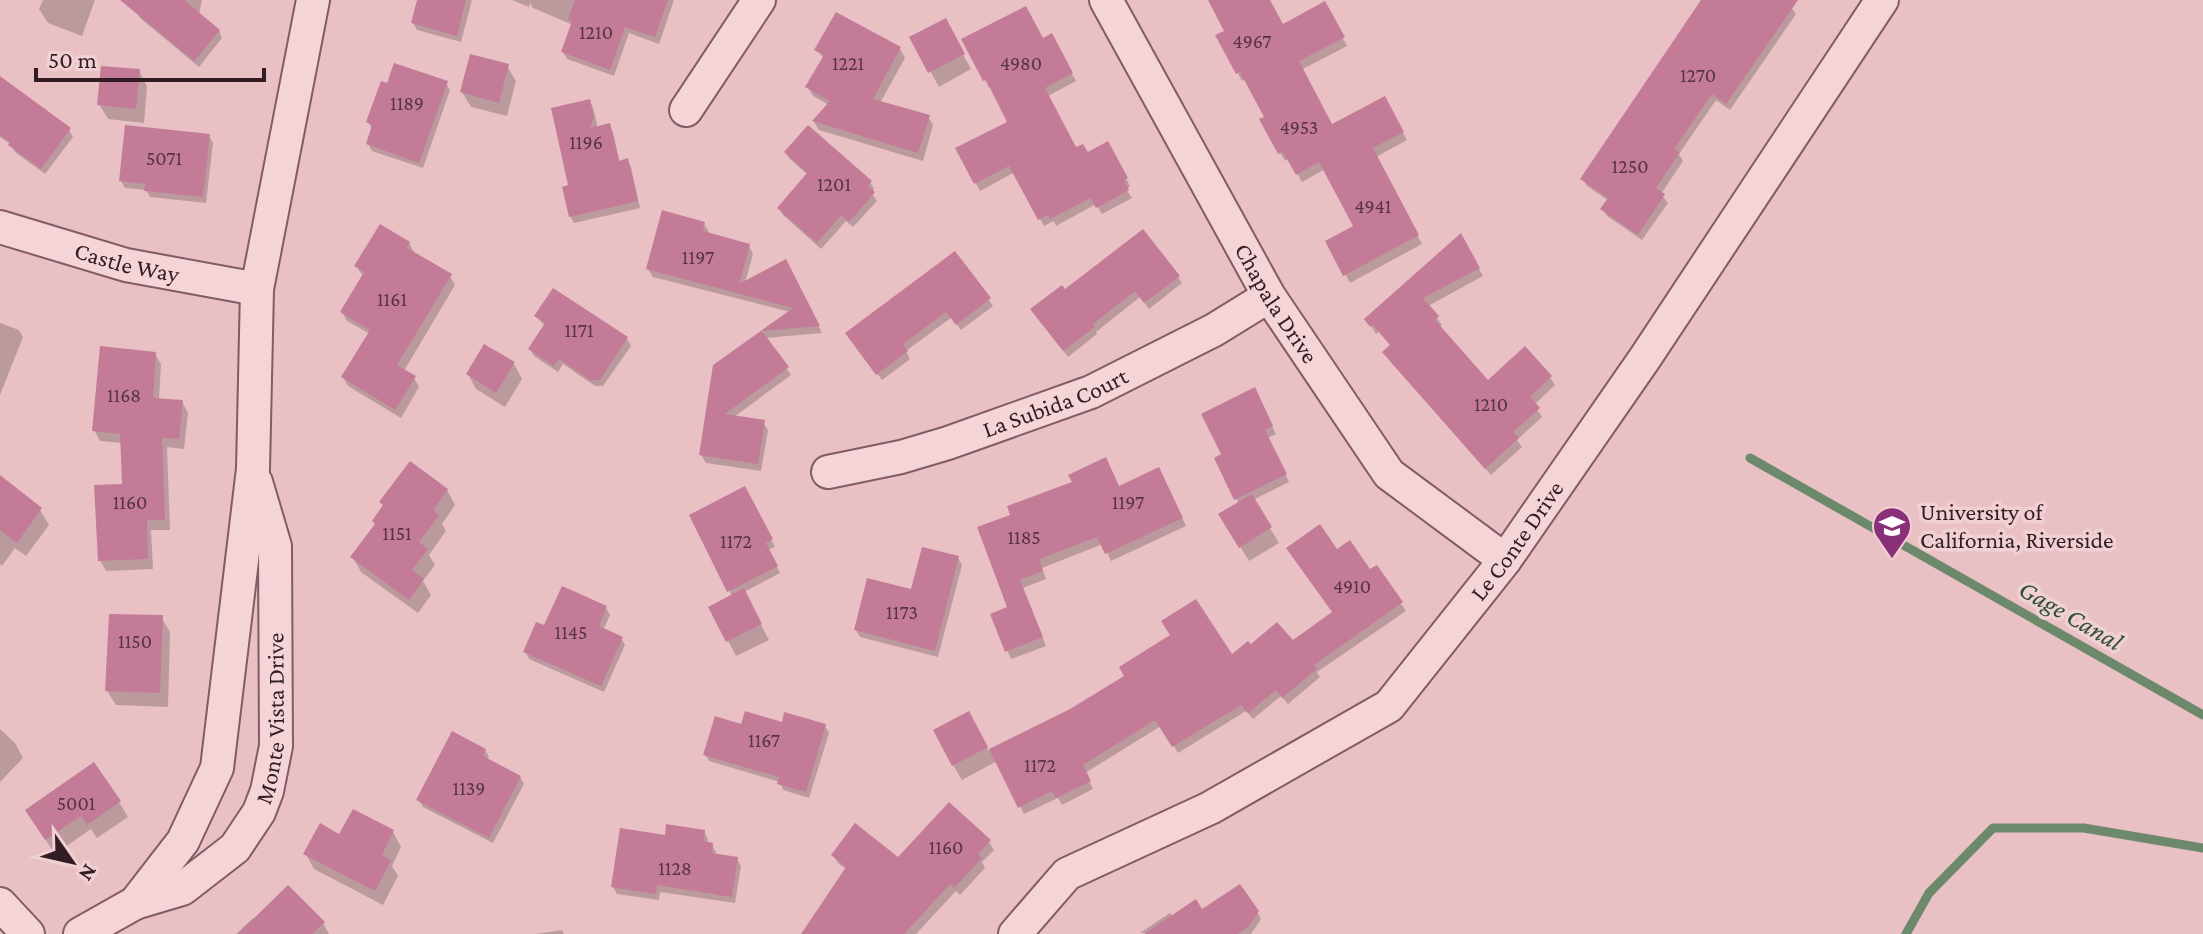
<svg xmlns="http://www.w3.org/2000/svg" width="2203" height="934" font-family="'Crimson Pro',serif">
<rect width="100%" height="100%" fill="#e9c1c5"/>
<g fill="#0003">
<polygon points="43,0 95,0 82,36 48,23 39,9"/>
<polygon points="138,0 202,0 199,15 219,31 222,38 199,67 140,18 136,11"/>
<polygon points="419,0 472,0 461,42 417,30 413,23"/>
<polygon points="512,0 674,0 659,44 629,33 614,76 567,59 563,52 573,25 533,8 530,3 529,7"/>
<polygon points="1210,0 1269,0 1282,26 1325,4 1347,46 1301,70 1332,126 1384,99 1407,140 1376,157 1422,244 1350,283 1328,242 1355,227 1325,169 1302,182 1289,158 1285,161 1262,120 1267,118 1246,79 1242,81 1218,36 1227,31"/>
<polygon points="1706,0 1786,0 1796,14 1730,110 1716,100 1679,154 1683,161 1661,194 1668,203 1642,240 1607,216 1603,209 1609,201 1587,186 1583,179"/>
<polygon points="951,33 971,69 939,87 912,38"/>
<polygon points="1051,36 1076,81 1048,96 1075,149 1087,155 1108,144 1130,186 1126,189 1132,198 1102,214 1096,204 1056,226 1054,221 1044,226 1015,172 980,191 958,149 1010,122 992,86 989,88 985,80"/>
<polygon points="900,49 905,58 880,103 928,117 933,125 923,161 819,130 814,122 829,105 813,96 808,87 824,59 817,50"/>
<polygon points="507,66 516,81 507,116 471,107 462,92"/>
<polygon points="139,71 147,86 144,123 108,119 99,104"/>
<polygon points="0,78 69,130 73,137 45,174 15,152 10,144 0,137"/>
<polygon points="446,83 450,90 423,168 372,151 368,144 373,130 368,122"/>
<polygon points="590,101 593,108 597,124 596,129 609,125 613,132 620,163 627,161 631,167 640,208 574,223 570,216 571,187"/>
<polygon points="209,136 213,143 206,203 150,197 146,190 125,188 121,181"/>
<polygon points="786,153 870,182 874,189 871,192 877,201 853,227 846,221 821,249 783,215 779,208 808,175 790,159"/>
<polygon points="704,224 709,232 708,235 749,246 753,254 745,283 785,262 822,333 765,338 791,375 734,417 763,422 768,430 761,471 706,463 701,455 715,366 790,312 653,277 648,269"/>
<polygon points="1461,236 1483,276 1428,306 1442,325 1439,327 1488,383 1550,377 1555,385 1534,405 1542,417 1517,440 1522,447 1491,475 1389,360 1384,352 1391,346 1379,332 1376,334 1367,319"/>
<polygon points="409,243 414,252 450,276 455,285 404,371 414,378 419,387 401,418 348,386 343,377 370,334 347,321 342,312 363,276 356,266"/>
<polygon points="955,253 993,306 961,330 952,317 906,351 910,359 882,380 852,340"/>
<polygon points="1178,277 1182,283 1149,309 1140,297 1096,332 1097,334 1068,357 1037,316 1065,292"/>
<polygon points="536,316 627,339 631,346 603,386 595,386 563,364 558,372 534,356 530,349 545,326"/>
<polygon points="0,323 19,330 23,337 0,395"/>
<polygon points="155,354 161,364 159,400 182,402 188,413 184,449 167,447 170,530 151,530 153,569 106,571 100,560 124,486 122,443 100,441 94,430"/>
<polygon points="514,364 522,379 505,407 476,389 468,374"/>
<polygon points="1258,397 1276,434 1267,438 1289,482 1253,500 1279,543 1249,561 1221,515 1239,504 1216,459 1224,455"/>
<polygon points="1163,477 1186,526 1111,561 1103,544 1042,568 1046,579 1023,588 1046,646 1011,659 992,615 1009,608 979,529 1119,488"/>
<polygon points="0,478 40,510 49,525 26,556 15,548 2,566 0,564"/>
<polygon points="744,489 775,547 768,550 780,573 744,592 769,640 736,656 711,608 732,596 691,516"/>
<polygon points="447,490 455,505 442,524 446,531 429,555 435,565 423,581 431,595 418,613 361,572 353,557"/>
<polygon points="1337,552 1370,572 1376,568 1406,611 1317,672 1320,677 1288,704 1281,696 1253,719 1246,711 1178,753 1161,726 1085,773 1093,789 1062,805 1058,798 1024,814 997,761 962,780 953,765 977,728 989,751 1071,711 1231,657 1250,647 1292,642 1334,613"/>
<polygon points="958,558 962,565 938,657 860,637 856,630"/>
<polygon points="606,608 610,615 603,630 621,638 625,645 604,692 529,659 526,652 545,628"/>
<polygon points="161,617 170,632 168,707 116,705 107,691"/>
<polygon points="783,724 825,726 829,733 809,798 783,790 780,782 709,761 705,754 742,727"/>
<polygon points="0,729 15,743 23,758 0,782"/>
<polygon points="485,750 489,757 487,760 520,777 524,784 493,843 423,807 419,800"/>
<polygon points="119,802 128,817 97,838 91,829 55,854 36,825"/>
<polygon points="393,832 401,847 392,866 398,876 383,905 314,869 306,854 340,836"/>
<polygon points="704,832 708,839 707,844 712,845 716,852 715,855 737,859 741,866 735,903 660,892 659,900 617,894 613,887 666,837"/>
<polygon points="989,842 994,850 982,862 985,868 960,895 956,891 916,934 803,934 847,870 838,863 833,855 899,859"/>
<polygon points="1257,912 1261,919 1251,934 1140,933 1170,913 1173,917"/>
<polygon points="253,918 256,920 323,923 329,934 236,934"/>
<polygon points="562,930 564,934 536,934"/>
</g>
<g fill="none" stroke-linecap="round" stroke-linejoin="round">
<g stroke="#6d896c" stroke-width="9">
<polyline points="1750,458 2203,715"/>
<polyline points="1906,934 1929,893 1993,828 2084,828 2203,848"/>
</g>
</g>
<g fill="#c47b97">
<polygon points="120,0 184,0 220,30 194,61"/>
<polygon points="417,0 466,0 457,36 411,23"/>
<polygon points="575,0 668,0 655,37 625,27 610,70 561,52 572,21 568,19"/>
<polygon points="1208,0 1270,0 1283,24 1325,1 1345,37 1299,61 1332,124 1385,96 1404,132 1373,148 1419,235 1343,276 1325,241 1353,226 1319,162 1296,175 1283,152 1278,154 1259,119 1264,117 1240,72 1236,74 1215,35 1224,31"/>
<polygon points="1701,0 1798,0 1726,104 1712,94 1674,149 1680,152 1656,188 1665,194 1638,235 1600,209 1608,198 1580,179"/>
<polygon points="1026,6 1043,38 1052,33 1073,73 1045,88 1076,147 1083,144 1088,152 1108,141 1128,178 1124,180 1129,190 1096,208 1091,198 1050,219 1048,215 1038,220 1009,166 974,184 955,148 1007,122 986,80 983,81 961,39"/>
<polygon points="836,12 901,47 873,99 930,115 918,153 812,121 830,101 805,87 824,55 814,50"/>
<polygon points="946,18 965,54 928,73 909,37"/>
<polygon points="470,54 509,64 499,103 460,92"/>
<polygon points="394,63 448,81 419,163 366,144 372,125 366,122 381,81 387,83"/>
<polygon points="101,66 140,69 136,109 97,105"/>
<polygon points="0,76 71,128 41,169 8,145 10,142 0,135"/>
<polygon points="590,99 594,116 590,128 610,123 619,161 628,158 638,201 569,217 562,187 568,185 551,108"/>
<polygon points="125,125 210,134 203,197 144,191 145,184 119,181"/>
<polygon points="808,125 872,181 868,186 875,192 849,222 841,215 817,243 777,208 807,173 784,152"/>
<polygon points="662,210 705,222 703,231 750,244 739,284 786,259 820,326 762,331 789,367 725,414 765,420 758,464 699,455 713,365 793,308 646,269"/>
<polygon points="380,224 410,242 407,248 452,274 397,365 416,376 395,410 341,377 370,330 340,312 364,272 354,266"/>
<polygon points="1143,229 1180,276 1144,303 1135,291 1093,324 1095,327 1063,351 1030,309 1062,285 1065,289"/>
<polygon points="1461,233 1480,268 1423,298 1439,316 1435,320 1488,380 1525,346 1552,376 1530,397 1540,408 1513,432 1519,438 1485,469 1382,352 1390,345 1373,325 1370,327 1364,319"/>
<polygon points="955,251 991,298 956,325 946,312 903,344 908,351 876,375 845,333"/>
<polygon points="553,288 628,337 600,380 590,380 559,359 554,366 528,349 545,323 534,316"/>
<polygon points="484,344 515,362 496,393 466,374"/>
<polygon points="100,346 156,352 153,398 183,400 179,439 162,438 165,520 147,520 148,559 98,561 94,485 122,484 120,434 92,431"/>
<polygon points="1255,387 1273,426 1265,430 1287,474 1234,500 1214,458 1221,454 1201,414"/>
<polygon points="1106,457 1119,486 1159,467 1183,518 1105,554 1097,537 1039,559 1043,571 1020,580 1043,637 1005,652 990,614 1007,607 977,527 1010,515 1007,506 1072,482 1068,475"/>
<polygon points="410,461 448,489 433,510 439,515 419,542 428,549 412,570 424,579 409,600 350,557 375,524 372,521 383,505 379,502"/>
<polygon points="0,475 42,508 17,543 0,530"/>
<polygon points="745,486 773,539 766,543 778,566 727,592 689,515"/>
<polygon points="1252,494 1272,527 1239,548 1218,514"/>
<polygon points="1320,524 1337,549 1350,540 1370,569 1377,565 1403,602 1314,665 1317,669 1282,698 1276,690 1248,713 1241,705 1172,747 1155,720 1083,765 1091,781 1056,798 1052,791 1018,808 989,749 1070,709 1124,676 1119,667 1170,635 1161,621 1196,599 1232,654 1248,641 1251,644 1277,622 1293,640 1332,612 1286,548"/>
<polygon points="922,547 959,556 935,651 854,630 867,578 911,589"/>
<polygon points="562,586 607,606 599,626 623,637 601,686 523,652 536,622 544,625"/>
<polygon points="744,588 762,624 726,642 708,607"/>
<polygon points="109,614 163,615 160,693 105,691"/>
<polygon points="745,711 782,722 784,712 826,724 806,792 777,784 779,777 703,755 715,716 741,724"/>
<polygon points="969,711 988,747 952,766 933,730"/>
<polygon points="452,731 486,749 483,756 521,776 489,838 416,800"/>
<polygon points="94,762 121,801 87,825 81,816 45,840 25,810"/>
<polygon points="949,802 991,840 978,854 982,858 954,888 950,884 904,934 801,934 846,867 831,855 855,823 898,857"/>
<polygon points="353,809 394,830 382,855 391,860 375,891 303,854 320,823 339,834"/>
<polygon points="666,824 705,830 704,841 713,843 712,853 738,857 732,897 657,885 656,894 611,887 620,828 665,835"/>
<polygon points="1240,884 1259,911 1248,927 1238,934 1144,934 1196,899 1202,909"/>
<polygon points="288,885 325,922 312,934 238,934"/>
</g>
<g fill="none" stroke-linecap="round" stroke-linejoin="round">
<g stroke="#815b65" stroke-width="36">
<g id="minor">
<path id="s1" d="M1106,0L1269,296L1389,474L1505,560"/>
<polyline points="686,110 759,0"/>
<path id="s2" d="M0,227L126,265L257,289"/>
<path id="s3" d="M828,472L901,457L948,443L1091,392L1214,330L1269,296"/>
<polyline points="135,903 183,841 217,768 253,469 257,289 313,0"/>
<polyline points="0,904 28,934"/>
<path id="s4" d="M80,934L135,903L182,889L235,848L259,812L267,791L276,746L275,546L256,482"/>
<path id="s5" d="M1015,934L1067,874L1210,808L1389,706L1505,560L1645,358L1882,0"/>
</g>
</g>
<use href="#minor" stroke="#f5d4d7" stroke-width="32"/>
</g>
<defs>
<g id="university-pin" transform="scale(2)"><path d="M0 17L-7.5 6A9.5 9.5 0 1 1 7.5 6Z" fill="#8a3079" stroke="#f1d0d3"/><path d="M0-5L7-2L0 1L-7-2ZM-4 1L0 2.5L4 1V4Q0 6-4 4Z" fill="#fff"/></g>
</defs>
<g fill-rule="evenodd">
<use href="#university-pin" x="1892" y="526"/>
</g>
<g text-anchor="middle" stroke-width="7" stroke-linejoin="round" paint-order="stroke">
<g font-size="20" fill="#563441">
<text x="596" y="39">1210</text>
<text x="1252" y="48">4967</text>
<text x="848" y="70">1221</text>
<text x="1021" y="70">4980</text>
<text x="1698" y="82">1270</text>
<text x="407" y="110">1189</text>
<text x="1299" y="134">4953</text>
<text x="586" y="149">1196</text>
<text x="164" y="165">5071</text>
<text x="1630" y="173">1250</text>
<text x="834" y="191">1201</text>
<text x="1373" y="213">4941</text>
<text x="698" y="264">1197</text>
<text x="392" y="306">1161</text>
<text x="579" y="337">1171</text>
<text x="124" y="402">1168</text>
<text x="1491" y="411">1210</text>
<text x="130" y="509">1160</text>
<text x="1128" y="509">1197</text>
<text x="397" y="540">1151</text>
<text x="1024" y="544">1185</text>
<text x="736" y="548">1172</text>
<text x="1352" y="593">4910</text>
<text x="902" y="619">1173</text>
<text x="571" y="639">1145</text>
<text x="135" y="648">1150</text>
<text x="764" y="747">1167</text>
<text x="1040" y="772">1172</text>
<text x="469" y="795">1139</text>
<text x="76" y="810">5001</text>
<text x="946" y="854">1160</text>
<text x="675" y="875">1128</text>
</g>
<g font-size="24" fill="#321d24" stroke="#f1d0d3">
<text dy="8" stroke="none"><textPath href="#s2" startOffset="132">Castle Way</textPath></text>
<text dy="8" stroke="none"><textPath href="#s1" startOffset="348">Chapala Drive</textPath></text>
<text dy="8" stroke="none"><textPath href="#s3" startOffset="238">La Subida Court</textPath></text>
<text dy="8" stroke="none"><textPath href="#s5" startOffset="652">Le Conte Drive</textPath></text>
<text dy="8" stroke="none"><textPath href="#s4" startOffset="318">Monte Vista Drive</textPath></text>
</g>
<g font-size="24" fill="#321d24" stroke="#f1d0d3" text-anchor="start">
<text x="1920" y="520">University of<tspan x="1920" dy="28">California, Riverside</tspan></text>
</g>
<g font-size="26" font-style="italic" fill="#2e5133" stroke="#f1d0d3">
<text transform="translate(2071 615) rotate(30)" y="9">Gage Canal</text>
</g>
</g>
<g transform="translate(72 862) rotate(124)" stroke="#f1d0d3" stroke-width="6" paint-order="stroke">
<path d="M0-6L14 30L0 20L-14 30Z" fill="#321d24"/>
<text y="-12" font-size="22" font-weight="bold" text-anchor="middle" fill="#321d24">N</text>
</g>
<path d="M36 68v12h228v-12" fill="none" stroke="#321d24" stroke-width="4"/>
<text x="48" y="68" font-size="24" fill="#321d24" stroke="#f1d0d3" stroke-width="6" paint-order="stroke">50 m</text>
</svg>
